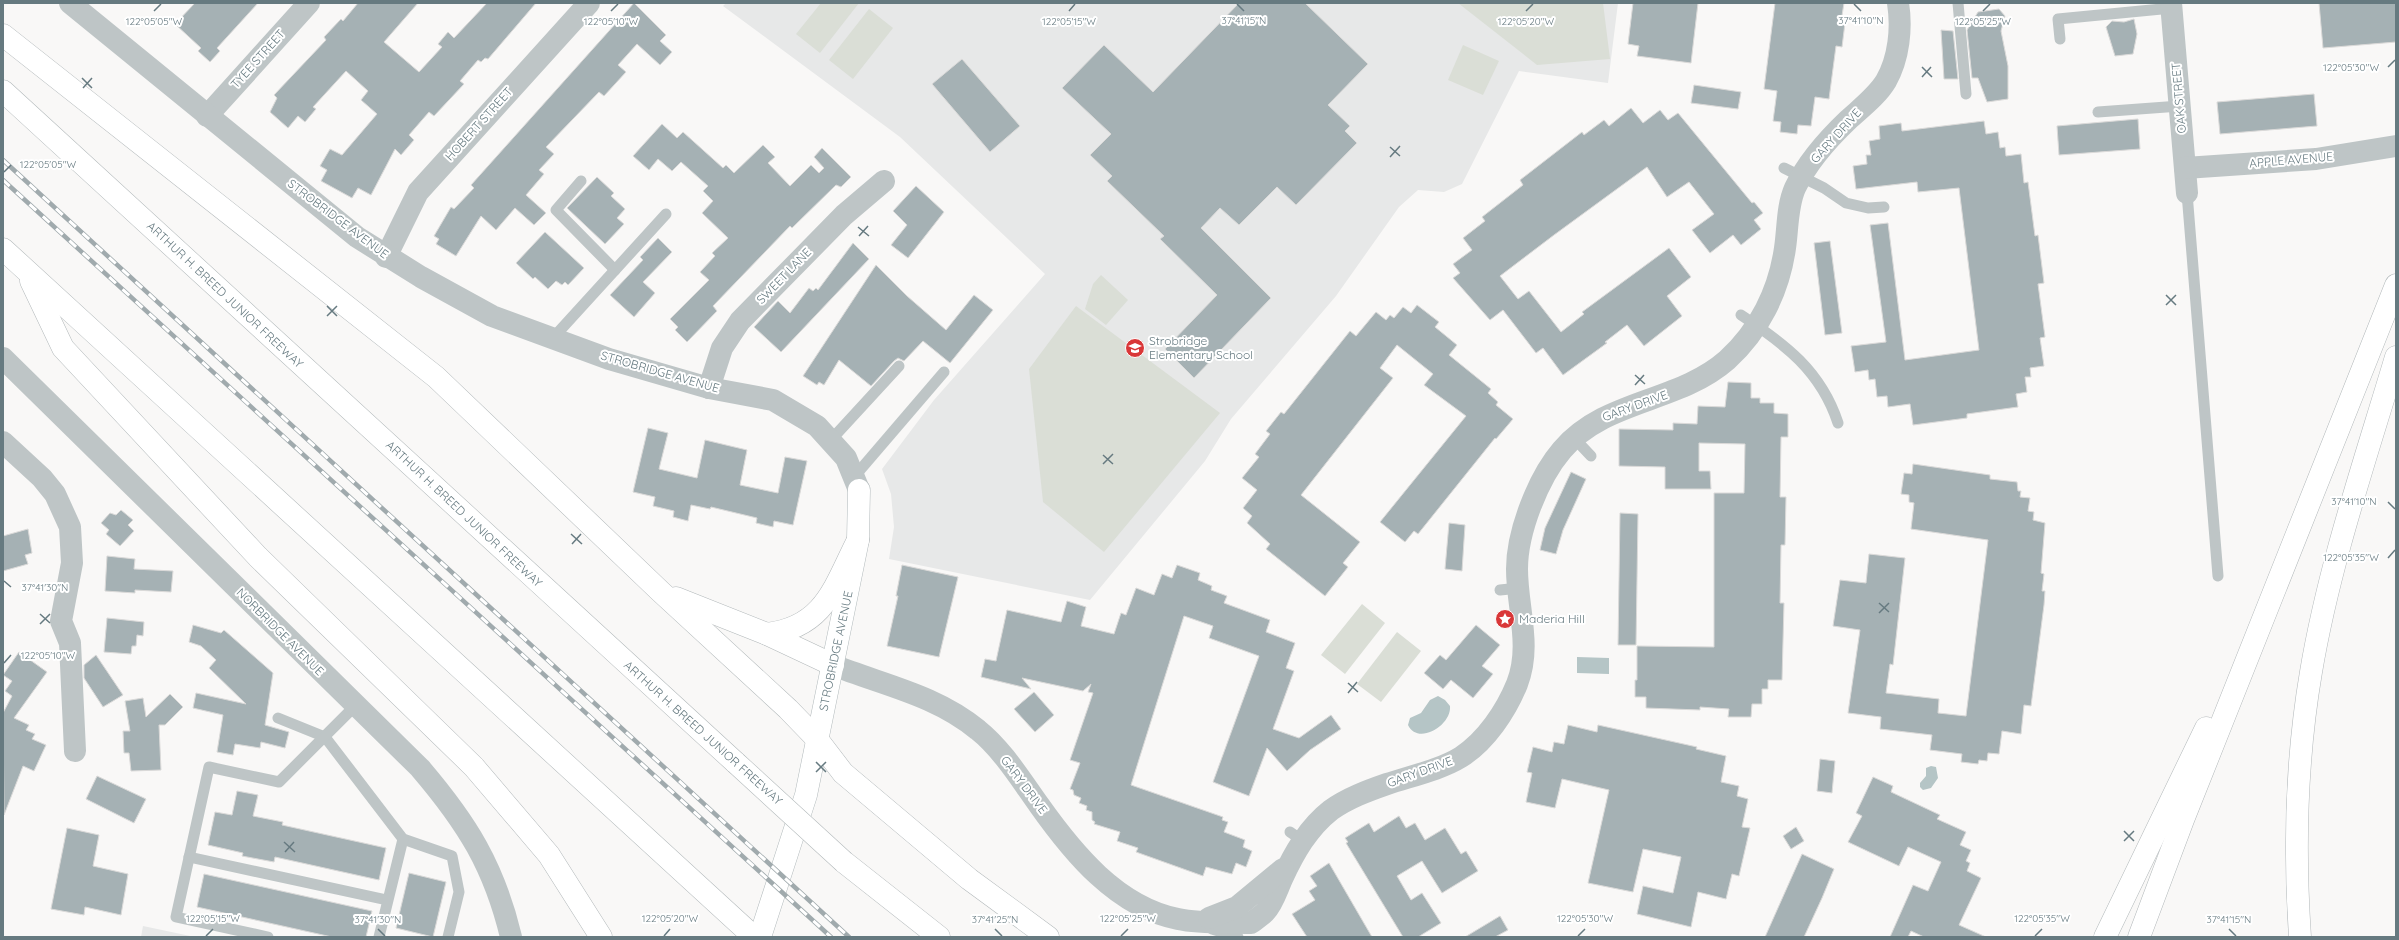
<svg xmlns="http://www.w3.org/2000/svg" width="2399" height="940" font-family="Quicksand,sans-serif">
<rect width="100%" height="100%" fill="#f9f8f7"/>
<g fill="#e7e8e8">
<polygon points="726,3 1618,3 1608,83 1519,71 1462,184 1444,192 1418,190 1399,207 1336,296 1231,419 1205,461 1090,600 889,559 894,527 891,494 882,469 934,400 1045,274 900,137 723,6"/>
<polygon points="143,926 195,937 141,937"/>
</g>
<g fill="#daded6">
<polygon points="821,3 859,3 820,53 796,34"/>
<polygon points="1458,3 1603,3 1610,59 1537,65"/>
<polygon points="869,9 893,28 853,79 829,60"/>
<polygon points="1463,45 1499,61 1483,95 1448,80"/>
<polygon points="1101,275 1128,300 1106,325 1085,309 1093,284"/>
<polygon points="1076,306 1220,413 1104,552 1043,502 1029,369"/>
<polygon points="1362,604 1385,623 1345,674 1321,655"/>
<polygon points="1397,632 1421,651 1381,702 1357,684"/>
</g>
<g fill="#b5c5c6">
<polygon points="1577,657 1609,658 1609,674 1577,673"/>
<path d="M1438,696L1445,700L1450,706C1452,725 1418,746 1408,725L1410,718L1421,713L1430,700Z"/>
<polygon points="1931,766 1936,767 1938,778 1931,788 1923,790 1920,787 1920,783 1926,776 1926,768"/>
</g>
<g fill="#a5b1b4" stroke="#dbdad9">
<polygon points="195,3 258,3 217,48 220,51 210,62 198,51 201,48 175,24"/>
<polygon points="358,3 418,3 384,42 419,72 442,47 438,44 448,32 454,38 487,3 536,3 488,59 485,58 481,62 478,60 460,81 464,84 434,116 429,112 409,135 414,140 401,155 395,149 371,195 358,188 352,198 321,181 327,170 320,166 330,149 342,155 377,114 361,100 368,91 346,71 313,107 316,109 305,122 298,116 288,128 270,112 277,98 274,95 326,40 324,37 341,19 343,21"/>
<polygon points="634,3 666,35 660,41 672,52 660,65 637,44 618,65 626,72 604,96 599,92 546,147 554,154 539,170 544,174 526,195 546,213 534,225 515,208 496,230 481,216 456,256 436,244 439,239 434,236 451,207 454,209 474,188 471,185"/>
<polygon points="1239,3 1305,3 1368,64 1328,105 1350,126 1345,131 1357,143 1296,205 1277,187 1239,225 1220,208 1201,228 1271,298 1194,378 1165,349 1217,295 1160,239 1164,236 1107,181 1112,176 1090,155 1111,134 1062,88 1104,45 1153,92"/>
<polygon points="1633,3 1698,3 1691,63 1637,56 1639,46 1628,44"/>
<polygon points="1775,3 1844,3 1841,22 1845,23 1842,47 1836,46 1829,99 1815,97 1811,126 1798,125 1797,134 1780,132 1781,122 1773,121 1777,91 1764,89"/>
<polygon points="2319,3 2396,3 2396,42 2323,48"/>
<polygon points="1999,9 2005,16 2001,31 2008,66 2008,99 1987,102 1978,78 1972,78 1967,30 1978,12"/>
<polygon points="2134,19 2137,34 2133,54 2115,56 2106,27 2112,21 2124,22"/>
<polygon points="1941,30 1953,31 1958,79 1944,79"/>
<polygon points="962,59 1020,126 990,152 932,84"/>
<polygon points="1694,85 1741,92 1738,109 1691,103"/>
<polygon points="2314,94 2317,126 2220,134 2217,102"/>
<polygon points="1631,108 1643,123 1660,110 1668,120 1678,113 1752,203 1754,202 1763,213 1754,220 1761,229 1741,245 1733,235 1710,253 1692,230 1714,214 1689,182 1667,197 1647,167 1554,235 1500,276 1518,299 1529,291 1561,332 1584,314 1582,312 1669,248 1691,277 1667,296 1682,316 1644,346 1627,325 1605,342 1607,343 1563,375 1543,348 1536,353 1503,310 1490,320 1453,278 1460,273 1453,264 1472,250 1463,238 1485,221 1482,217 1523,185 1520,180 1582,132 1584,135 1604,120 1609,126"/>
<polygon points="2138,119 2140,149 2059,155 2057,126"/>
<polygon points="1984,121 1986,134 1998,132 2000,148 2005,147 2006,156 2021,154 2024,183 2028,182 2035,236 2038,235 2044,283 2038,284 2045,337 2040,338 2044,366 2030,368 2031,377 2025,377 2027,392 2016,394 2018,407 1967,414 1967,418 1913,425 1910,404 1888,407 1887,396 1877,397 1875,379 1869,380 1868,370 1855,372 1851,346 1886,342 1870,225 1888,223 1905,360 1979,350 1959,188 1918,192 1917,182 1856,189 1853,166 1867,164 1866,155 1871,155 1869,141 1880,139 1879,126 1901,123 1902,131"/>
<polygon points="662,124 677,138 683,132 723,168 726,165 734,173 763,145 775,157 768,163 790,186 811,165 819,173 824,168 814,157 822,148 851,177 841,187 836,185 792,228 790,226 713,306 717,311 687,342 675,330 678,327 670,319 709,280 700,272 715,256 712,253 728,238 702,213 713,201 703,191 708,186 681,162 672,171 658,159 649,170 633,156"/>
<polygon points="597,177 614,193 611,196 625,209 617,218 624,224 605,244 567,208"/>
<polygon points="916,186 944,212 908,258 891,245 907,225 893,211"/>
<polygon points="545,232 584,268 568,285 565,282 562,285 556,281 548,289 535,277 533,279 516,263"/>
<polygon points="658,238 672,252 643,282 655,293 634,317 610,295 643,260 640,257"/>
<polygon points="1830,241 1842,333 1825,335 1814,243"/>
<polygon points="853,243 869,259 781,352 754,327 778,301 790,313 809,288 813,291 816,288 818,290"/>
<polygon points="876,265 907,296 946,330 974,295 993,310 950,363 923,341 904,361 898,358 894,361 871,386 839,360 824,385 819,382 817,385 803,376"/>
<polygon points="1417,305 1439,322 1435,327 1457,345 1449,355 1491,389 1488,393 1498,402 1496,405 1513,419 1496,439 1495,438 1418,534 1414,531 1405,542 1380,522 1466,416 1424,385 1433,374 1397,345 1380,368 1393,378 1301,495 1360,542 1343,563 1348,567 1325,596 1266,549 1270,544 1247,523 1252,516 1243,508 1257,490 1242,478 1259,457 1255,454 1270,434 1266,431 1281,412 1284,414 1350,331 1356,336 1376,312 1386,320 1390,315 1394,318 1403,307 1411,313"/>
<polygon points="1728,382 1751,383 1751,398 1760,398 1760,403 1774,403 1774,413 1788,414 1788,437 1781,437 1780,497 1786,497 1785,545 1781,545 1780,603 1784,603 1782,680 1768,680 1768,689 1762,689 1762,704 1752,704 1751,717 1728,717 1729,709 1700,707 1700,710 1646,708 1646,697 1635,697 1635,680 1637,680 1637,646 1714,647 1714,493 1744,493 1745,444 1699,443 1699,471 1710,471 1711,489 1665,489 1665,467 1619,466 1619,429 1673,430 1673,423 1697,424 1698,406 1725,407"/>
<polygon points="648,428 668,433 659,469 697,478 705,440 747,450 740,485 778,493 785,457 807,461 793,525 774,521 773,527 756,523 757,518 711,507 710,509 691,505 688,521 673,517 674,511 653,506 655,497 633,492"/>
<polygon points="1913,464 1990,475 1990,479 2017,482 2018,491 2021,491 2020,497 2030,498 2028,511 2034,512 2033,520 2045,523 2041,573 2044,574 2042,591 2045,591 2044,605 2031,706 2024,705 2021,734 2002,731 1999,754 1988,753 1987,761 1979,760 1978,764 1961,762 1962,754 1930,750 1932,735 1880,729 1881,717 1848,713 1860,630 1833,626 1840,580 1866,583 1869,554 1905,558 1893,665 1890,664 1886,693 1939,699 1938,713 1966,716 1988,540 1911,529 1914,503 1909,502 1909,495 1901,494 1904,473 1912,474"/>
<polygon points="1571,472 1586,479 1563,530 1556,554 1540,550 1545,528"/>
<polygon points="121,510 133,520 128,525 134,531 120,546 106,534 109,530 101,523 110,513 116,515"/>
<polygon points="1620,513 1638,514 1636,645 1618,645"/>
<polygon points="1449,523 1465,525 1462,571 1445,569"/>
<polygon points="28,529 32,553 25,555 28,564 3,571 3,536"/>
<polygon points="107,556 135,559 134,569 173,571 171,592 135,590 135,593 105,591"/>
<polygon points="902,565 958,577 939,657 887,646 898,596 896,596"/>
<polygon points="1177,565 1200,573 1198,580 1212,586 1211,590 1227,596 1224,603 1270,620 1266,632 1295,643 1286,668 1294,671 1273,729 1299,738 1331,715 1341,729 1310,750 1287,771 1267,748 1249,796 1213,782 1259,656 1209,638 1213,626 1184,616 1131,785 1223,817 1222,820 1228,822 1224,832 1245,840 1243,847 1252,851 1246,867 1236,863 1232,874 1206,867 1203,876 1136,852 1138,848 1117,841 1120,832 1094,824 1095,822 1092,820 1092,812 1086,810 1087,806 1079,803 1081,798 1074,795 1073,790 1070,789 1080,763 1070,760 1093,693 1088,692 1091,684 1083,691 1022,678 1031,689 981,677 985,659 996,661 1007,610 1061,622 1067,601 1086,607 1081,626 1114,634 1121,613 1126,615 1136,588 1154,595 1162,574 1172,578"/>
<polygon points="107,618 144,622 143,636 137,635 136,646 132,646 131,654 104,652"/>
<polygon points="193,625 221,633 224,630 273,673 265,725 289,732 285,748 261,742 260,748 235,744 233,755 217,752 223,715 193,708 196,693 246,704 209,668 216,660 201,646 189,642"/>
<polygon points="1476,625 1500,645 1482,666 1493,674 1473,698 1451,680 1443,689 1424,673 1440,655 1446,660"/>
<polygon points="19,652 47,672 14,718 29,725 26,730 35,734 32,739 46,745 34,771 23,766 4,815 3,713 12,696 5,691 12,681 3,675"/>
<polygon points="96,655 123,695 103,707 84,678 84,665"/>
<polygon points="1034,692 1054,715 1035,732 1014,709"/>
<polygon points="170,694 183,707 165,725 159,725 161,770 131,771 129,753 124,753 123,731 130,731 125,701 143,698 146,717"/>
<polygon points="1568,725 1597,732 1598,725 1697,747 1696,749 1726,756 1721,782 1739,786 1737,796 1748,799 1742,827 1750,828 1739,876 1732,874 1726,899 1698,892 1691,927 1637,914 1643,886 1673,893 1681,857 1643,849 1633,892 1588,883 1609,790 1562,779 1555,808 1526,802 1532,773 1527,772 1533,747 1552,752 1554,742 1564,744"/>
<polygon points="1820,759 1835,761 1832,793 1817,791"/>
<polygon points="97,776 146,799 134,823 86,799"/>
<polygon points="1873,777 1893,786 1891,792 1940,815 1937,819 1966,832 1960,845 1971,850 1966,861 1970,863 1967,871 1981,878 1959,925 1986,937 1924,937 1911,931 1908,937 1890,937 1913,885 1928,891 1941,862 1908,847 1899,866 1848,842 1862,816 1856,813"/>
<polygon points="237,791 258,795 253,816 283,822 282,825 386,848 379,880 275,857 274,862 242,856 243,853 208,845 215,812 232,815"/>
<polygon points="1399,816 1406,828 1415,823 1425,840 1445,828 1461,854 1466,851 1478,871 1442,893 1422,861 1397,876 1411,900 1422,893 1441,923 1418,937 1403,937 1346,843 1348,842 1345,838 1369,823 1374,832"/>
<polygon points="1796,827 1804,841 1791,849 1783,836"/>
<polygon points="67,828 99,835 93,866 128,874 121,915 85,907 84,915 51,909"/>
<polygon points="1802,854 1834,869 1822,898 1804,937 1765,937"/>
<polygon points="1329,863 1372,937 1307,937 1292,914 1315,900 1309,891 1317,886 1310,876"/>
<polygon points="409,873 446,882 433,937 396,928"/>
<polygon points="204,874 372,911 366,937 332,937 197,907"/>
<polygon points="1500,916 1508,930 1495,937 1465,937"/>
</g>
<g fill="none" stroke-linecap="round" stroke-linejoin="round">
<g stroke="#b1b9bb" stroke-width="23">
<polyline id="secondary" points="760,937 806,795 858,540 859,490"/>
</g>
<g stroke="#b2b8ba" stroke-width="23">
<g id="motorway">
<polyline points="3,35 436,377 661,592 788,709 817,739 843,773 969,879 1048,937"/>
<polyline points="3,91 736,763"/>
<polyline points="3,249 754,937"/>
<polyline points="31,281 63,348 258,557 474,767 549,855 601,937"/>
<polyline points="676,598 767,634 833,665"/>
<path d="M767,634C825,627 834,587 858,540"/>
<polyline points="844,862 939,937"/>
<polyline points="2105,937 2206,728"/>
<polyline points="2139,937 2183,820 2396,285"/>
<path d="M2300,937C2294,849 2296,760 2311,672C2329,565 2365,461 2396,357"/>
</g>
</g>
<g stroke="#bec5c6" stroke-width="11">
<polyline points="1958,3 1966,94"/>
<polyline points="2060,39 2058,19 2172,8"/>
<polyline points="2098,112 2180,106"/>
<polyline points="1784,168 1824,188 1846,203 1868,208 1884,207"/>
<polyline points="581,181 556,210 615,270"/>
<polyline points="2187,193 2218,576"/>
<path d="M1741,315C1785,344 1821,371 1838,423"/>
<polyline points="553,338 666,214"/>
<polyline points="1574,438 1591,456"/>
<polyline points="830,441 899,366"/>
<polyline points="854,477 944,372"/>
<polyline points="1500,590 1519,588"/>
<polyline points="278,718 325,737 403,839 452,856 459,892 448,937"/>
<polyline points="1290,832 1303,841"/>
<polyline points="189,857 387,900"/>
<polyline points="1212,929 1238,937"/>
<polyline points="268,937 176,917 209,767 279,782 355,706"/>
<polyline points="379,937 403,839"/>
</g>
<g stroke="#bec5c6" stroke-width="22">
<polyline points="2171,3 2187,193"/>
<polyline points="207,116 309,3"/>
<polyline points="2185,168 2316,159 2396,146"/>
<polyline points="386,257 418,192 589,3"/>
<polyline points="709,388 722,348 740,321 844,215 884,181"/>
<polyline points="3,442 42,478 55,494 70,527 72,563 61,621 70,643 75,751"/>
<path d="M833,665C883,685 936,695 978,730C1002,749 1021,780 1039,805C1073,853 1117,907 1178,919C1201,924 1227,922 1251,923C1255,920 1261,916 1265,912C1273,904 1277,890 1282,879C1294,853 1308,828 1331,810C1348,798 1367,791 1387,784C1411,776 1440,770 1461,757C1486,741 1506,711 1517,684C1532,646 1517,608 1517,569C1517,532 1538,478 1562,450C1605,399 1678,403 1727,360C1759,331 1779,291 1785,248C1788,228 1787,206 1795,188C1807,163 1828,139 1848,120C1861,108 1877,96 1886,81C1899,58 1902,28 1898,3"/>
<polyline points="1209,918 1237,907 1283,869"/>
</g>
<g stroke="#bec5c6" stroke-width="22">
<polyline points="70,3 357,237 421,277 492,316 609,359 709,388 773,400 817,426 846,458 859,490"/>
<path d="M3,358L420,768C467,823 494,866 511,937"/>
</g>
<use href="#secondary" stroke="#fff" stroke-width="22"/>
<use href="#motorway" stroke="#fff" stroke-width="22"/>
<g stroke="#a0aaad" stroke-width="4.5">
<g id="rail">
<polyline points="3,160 849,937"/>
<polyline points="3,180 831,937"/>
</g>
</g>
<use href="#rail" stroke="#fff" stroke-width="3" stroke-dasharray="9" stroke-linecap="butt"/>
<g stroke="#b2b8ba" stroke-width="23" stroke-linecap="butt">
<polyline id="motorway-bridge" points="736,763 844,862"/>
</g>
<use href="#motorway-bridge" stroke="#fff" stroke-width="22"/>
</g>
<path fill="none" stroke="#667a80" stroke-width="1.5" d="M1237,4L1244,11M1854,4L1861,11M154,11L161,4M611,11L618,4M1069,11L1075,4M1526,11L1533,4M1983,11L1990,4M1922,67L1932,77M2388,67L2395,60M1922,77L1931,67M82,78L92,88M83,88L92,78M1390,147L1400,156M1390,157L1400,146M4,172L11,165M858,227L869,236M859,236L868,226M2166,295L2176,305M2166,305L2176,295M327,306L337,316M327,316L337,306M1635,375L1645,384M1635,385L1644,375M1103,455L1113,464M1103,464L1113,454M2388,502L2395,509M571,534L582,544M572,544L581,534M2388,558L2395,550M4,581L11,587M1879,603L1889,612M1879,613L1889,603M40,614L50,623M40,624L50,614M4,663L11,655M1348,683L1358,692M1348,693L1357,682M816,762L826,772M816,772L826,762M2124,831L2134,841M2124,841L2134,831M284,842L295,852M285,852L294,842M378,929L385,936M995,929L1002,936M2229,929L2236,936M206,936L213,929M664,936L670,929M1121,936L1128,929M1578,936L1585,929M2035,936L2042,929"/>
<defs>
<g id="school-disc" transform="scale(1)"><circle r="9.5" fill="#d93738" stroke="#fff"/><path d="M0-5L7-2L0 1L-7-2ZM-4 1L0 2.5L4 1V4Q0 6-4 4Z" fill="#fff"/></g>
<g id="sight-disc" transform="scale(1)"><circle r="9.5" fill="#d93738" stroke="#fff"/><path d="M0-6L1.8-2.2L6-1.7L2.9 1.2L3.7 5.4L0 3.3L-3.7 5.4L-2.9 1.2L-6-1.7L-1.8-2.2Z" fill="#fff"/></g>
</defs>
<g fill-rule="evenodd">
<use href="#school-disc" x="1135" y="348"/>
<use href="#sight-disc" x="1505" y="619"/>
</g>
<g text-anchor="middle" stroke-width="4" stroke-linejoin="round" paint-order="stroke">
<g font-size="12" fill="#667a80" stroke="#fff">
<text transform="translate(258 59) rotate(-48)" y="4">TYEE STREET</text>
<text transform="translate(2179 98) rotate(-95)" y="4">OAK STREET</text>
<text transform="translate(479 124) rotate(-48)" y="4">HOBERT STREET</text>
<text transform="translate(1836 136) rotate(-48)" y="4">GARY DRIVE</text>
<text transform="translate(2291 160) rotate(-5)" y="4">APPLE AVENUE</text>
<text transform="translate(338 219) rotate(37)" y="4">STROBRIDGE AVENUE</text>
<text transform="translate(784 276) rotate(-46)" y="4">SWEET LANE</text>
<text transform="translate(225 295) rotate(43)" y="4">ARTHUR H. BREED JUNIOR FREEWAY</text>
<text transform="translate(660 372) rotate(16)" y="4">STROBRIDGE AVENUE</text>
<text transform="translate(1635 406) rotate(-20)" y="4">GARY DRIVE</text>
<text transform="translate(464 514) rotate(43)" y="4">ARTHUR H. BREED JUNIOR FREEWAY</text>
<text transform="translate(280 632) rotate(45)" y="4">NORBRIDGE AVENUE</text>
<text transform="translate(836 651) rotate(-78)" y="4">STROBRIDGE AVENUE</text>
<text transform="translate(703 733) rotate(42)" y="4">ARTHUR H. BREED JUNIOR FREEWAY</text>
<text transform="translate(1420 772) rotate(-20)" y="4">GARY DRIVE</text>
<text transform="translate(1024 785) rotate(53)" y="4">GARY DRIVE</text>
</g>
<g font-size="12" fill="#667a80" stroke="#fff" text-anchor="start">
<text x="1149" y="345">Strobridge<tspan x="1149" dy="14">Elementary School</tspan></text>
<text x="1519" y="623">Maderia Hill</text>
</g>
</g>
<g font-size="10" text-anchor="middle" fill="#667a80" stroke="#fff" stroke-width="4" stroke-linejoin="round" paint-order="stroke">
<text x="1861" y="24">37°41'10"N</text>
<text x="1244" y="24">37°41'15"N</text>
<text x="154" y="25">122°05'05"W</text>
<text x="611" y="25">122°05'10"W</text>
<text x="1069" y="25">122°05'15"W</text>
<text x="1526" y="25">122°05'20"W</text>
<text x="1983" y="25">122°05'25"W</text>
<text x="2351" y="71">122°05'30"W</text>
<text x="48" y="168">122°05'05"W</text>
<text x="2354" y="505">37°41'10"N</text>
<text x="2351" y="561">122°05'35"W</text>
<text x="45" y="591">37°41'30"N</text>
<text x="48" y="659">122°05'10"W</text>
<text x="213" y="922">122°05'15"W</text>
<text x="670" y="922">122°05'20"W</text>
<text x="1128" y="922">122°05'25"W</text>
<text x="1585" y="922">122°05'30"W</text>
<text x="2042" y="922">122°05'35"W</text>
<text x="378" y="923">37°41'30"N</text>
<text x="995" y="923">37°41'25"N</text>
<text x="2229" y="923">37°41'15"N</text>
</g>
<rect width="2399" height="940" fill="none" stroke="#667a80" stroke-width="8"/>
</svg>
